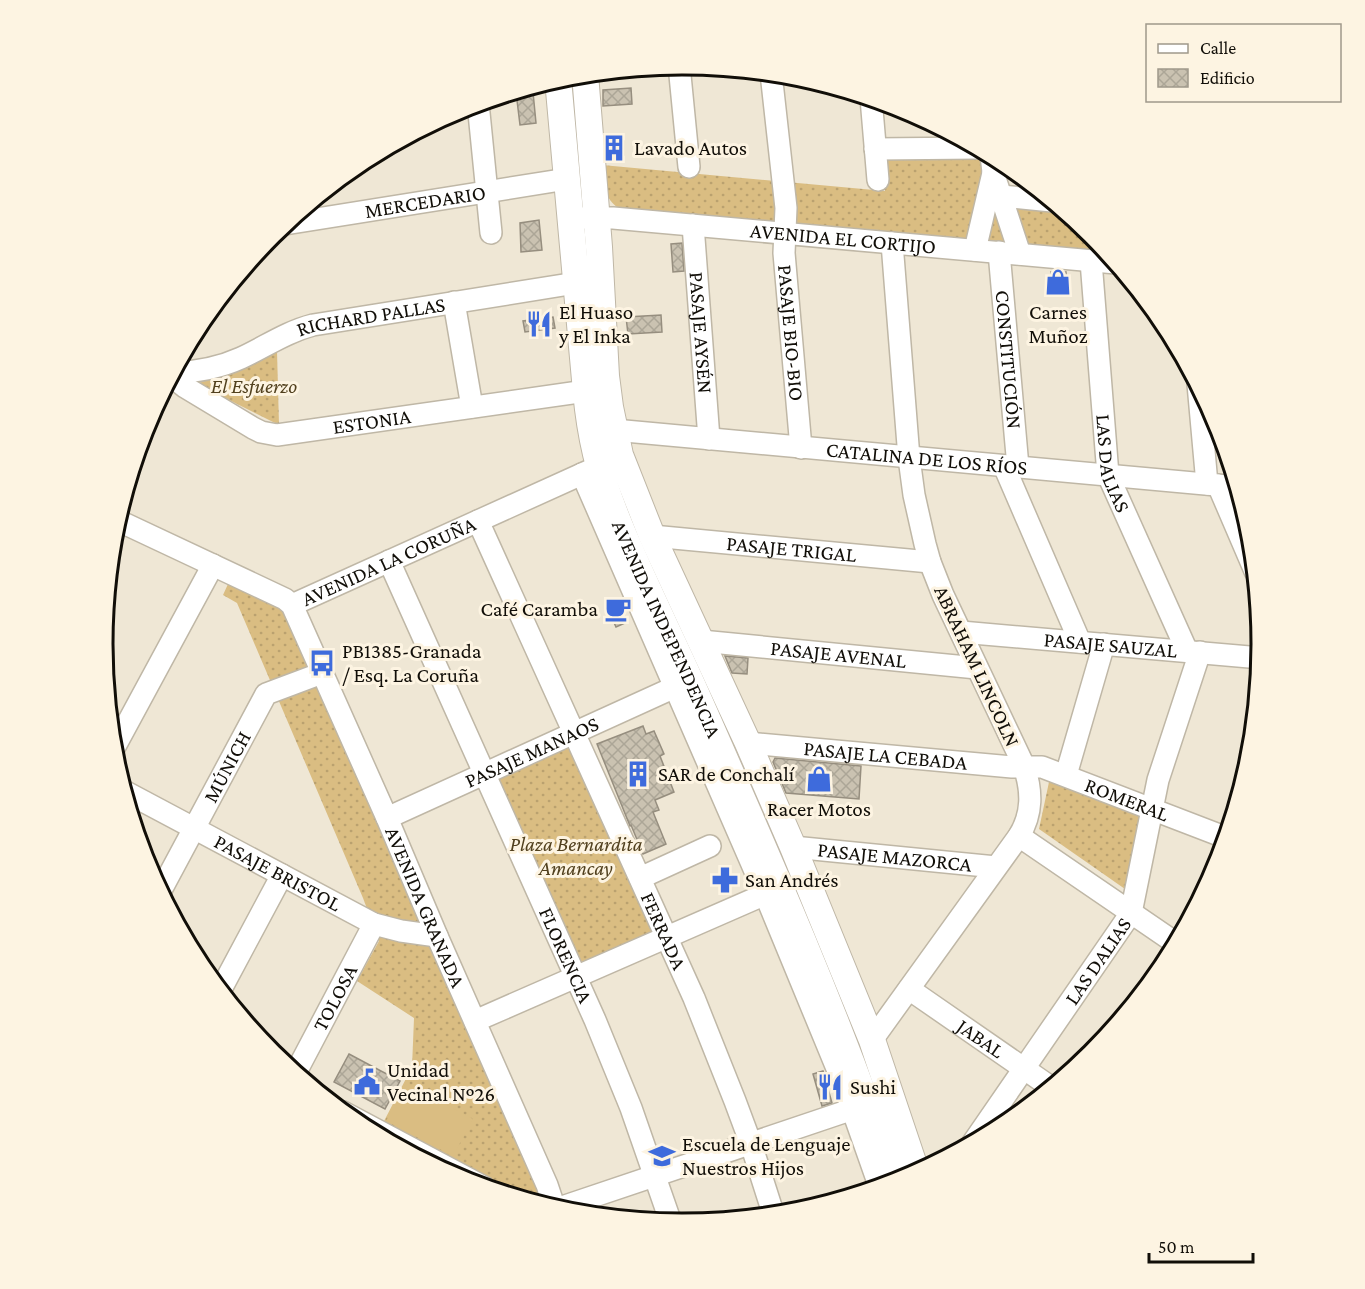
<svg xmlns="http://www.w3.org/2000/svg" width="1365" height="1289" font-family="'Crimson Pro',serif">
<defs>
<pattern id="grass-dots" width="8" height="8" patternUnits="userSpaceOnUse" patternTransform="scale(1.5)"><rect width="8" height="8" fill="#dabd82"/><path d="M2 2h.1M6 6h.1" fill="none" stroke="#baa16f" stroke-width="1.8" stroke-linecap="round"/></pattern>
<pattern id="building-cross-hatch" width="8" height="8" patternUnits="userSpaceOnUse" patternTransform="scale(1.5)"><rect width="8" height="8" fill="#cac2b1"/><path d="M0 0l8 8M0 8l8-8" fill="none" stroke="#aca697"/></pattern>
</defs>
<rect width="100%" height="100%" fill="#efe7d5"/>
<g fill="url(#grass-dots)">
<path d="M882,155L985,157V193L1051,200L1093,235L1107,251L709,217L617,207C602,195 604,182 602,165L885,191Z"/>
<polygon points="277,351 279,425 197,384"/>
<polygon points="228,584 287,609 550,1207 497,1192 494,1182 382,1125 412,1067 414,1018 357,981 379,941 363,898 237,603 223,595"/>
<polygon points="573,744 657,933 578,968 494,779"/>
<polygon points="1056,779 1148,815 1129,888 1125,889 1039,829 1049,782"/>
</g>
<polygon fill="#dabd82" points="406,1083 473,1119 453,1156 386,1121"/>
<g fill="url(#building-cross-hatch)" stroke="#968e7f" stroke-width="1.5">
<polygon points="529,88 533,92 536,123 520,125 516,92"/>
<polygon points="631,88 632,104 603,106 603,90"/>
<polygon points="624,141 624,155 607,155 606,142"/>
<polygon points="539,220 542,250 521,252 520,223"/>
<polygon points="682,243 684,271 673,272 671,244"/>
<rect x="1051" y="272" width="15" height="19"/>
<polygon points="661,315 662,332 628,334 626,317"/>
<polygon points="553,317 555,328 525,332 523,321"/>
<polygon points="619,604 627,622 616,627 608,609"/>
<polygon points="725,656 748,658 747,674 732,673"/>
<polygon points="643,726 646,734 654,731 664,754 660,756 674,792 655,800 659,810 653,812 666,844 643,854 631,825 630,826 628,821 597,744"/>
<polygon points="775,758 861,766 859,799 786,793 773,762"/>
<polygon points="349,1054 400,1081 385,1109 334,1082"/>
<polygon points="823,1071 832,1103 822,1106 813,1074"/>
</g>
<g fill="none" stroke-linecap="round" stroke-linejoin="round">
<g stroke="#bfb7a6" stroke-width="24">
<g id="minor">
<polyline points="679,65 689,167"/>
<path id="s1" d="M771,73L786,208L784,253L801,448"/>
<polyline points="871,98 878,180"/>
<polyline points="478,103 491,233"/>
<polyline points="875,149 978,148"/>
<polyline points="991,155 993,172 1020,254"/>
<polyline points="1001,196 1052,201"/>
<path id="s2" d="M580,218H613L1116,263"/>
<path id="s3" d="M285,224L567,179"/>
<path id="s4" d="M693,225L709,439"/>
<polyline points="975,250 993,173"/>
<path id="s5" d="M999,252L1018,467"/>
<path id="s6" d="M1091,261L1108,475L1187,651"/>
<polyline points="454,302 472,407"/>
<path id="s7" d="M173,373C196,372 219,368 241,358C265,347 286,332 313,325L576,283"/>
<path id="s8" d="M171,376L185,387L253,428L261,432L277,435L586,391"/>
<polyline points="1198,384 1207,484"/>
<path id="s9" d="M614,430L1238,487"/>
<polyline points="1004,466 1080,642"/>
<polyline points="582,474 765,894 843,1083 880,1188"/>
<polyline points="1218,485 1255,571"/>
<path id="s10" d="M117,520L285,599L292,605L387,818L437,936L547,1185L555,1209"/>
<path id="s11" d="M478,521L694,998L735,1101L751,1144L774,1216"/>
<path id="s12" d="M652,536L930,562"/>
<path id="s13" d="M389,561L595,1020L631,1108L671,1223"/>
<path id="s14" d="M292,605L593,469"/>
<path id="s15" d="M961,632L1261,658"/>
<path id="s16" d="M701,641L977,668"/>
<path id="s17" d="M748,743L1012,767H1042L1227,838"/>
<polyline points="113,750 213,565"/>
<polyline points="1066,775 1104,644"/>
<path id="s18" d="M124,791L374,924L401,931L437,936"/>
<path id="s19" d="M387,818L675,687"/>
<polyline points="1019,836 1177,944"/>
<path id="s20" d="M793,847L996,867"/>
<polyline points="640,878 710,846"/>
<path id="s21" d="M160,892L266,694L322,673"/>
<path id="s22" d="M909,989L1052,1088"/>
<polyline points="220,991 282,875"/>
<polyline points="475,1021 777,889"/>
<path d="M872,1040L1019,836C1033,813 1032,791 1024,766L943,595L930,562L925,544L914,495L909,458L892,243"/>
<path id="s23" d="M295,1074L374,924"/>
<polyline points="343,1112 484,1187"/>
<path id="s24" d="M972,1144L1131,913L1158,780L1200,652"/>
<polyline points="556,1209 853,1109"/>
</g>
</g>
<g stroke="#bfb7a6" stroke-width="28">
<g id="major">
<polyline points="585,74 599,247 606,376 610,407 620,455 652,536 748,743 793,847 872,1040 917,1174"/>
<path id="s25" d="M558,79L586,391C588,412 591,433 596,454C604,489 618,523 633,556C654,604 678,652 699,700C769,859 839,1018 895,1183"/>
</g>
</g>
<use href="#minor" stroke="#fff" stroke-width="21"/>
<use href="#major" stroke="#fff" stroke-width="26"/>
</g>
<defs>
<g id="building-bare" transform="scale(2.07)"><path d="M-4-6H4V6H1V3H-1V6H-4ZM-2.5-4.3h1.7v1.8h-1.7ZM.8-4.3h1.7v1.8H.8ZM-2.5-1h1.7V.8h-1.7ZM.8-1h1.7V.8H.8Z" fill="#3e6bdc" stroke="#fdf4e2" stroke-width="2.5" paint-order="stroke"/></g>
<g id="shop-bare" transform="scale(2.07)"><path d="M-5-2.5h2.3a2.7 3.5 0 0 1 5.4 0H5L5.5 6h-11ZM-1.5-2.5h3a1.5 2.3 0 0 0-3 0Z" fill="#3e6bdc" stroke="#fdf4e2" stroke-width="2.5" paint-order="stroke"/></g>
<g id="restaurant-bare" transform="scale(2.07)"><path d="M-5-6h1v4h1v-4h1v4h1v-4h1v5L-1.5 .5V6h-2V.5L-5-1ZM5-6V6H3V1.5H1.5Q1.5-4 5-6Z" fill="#3e6bdc" stroke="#fdf4e2" stroke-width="2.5" paint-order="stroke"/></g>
<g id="cafe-bare" transform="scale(2.07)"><path d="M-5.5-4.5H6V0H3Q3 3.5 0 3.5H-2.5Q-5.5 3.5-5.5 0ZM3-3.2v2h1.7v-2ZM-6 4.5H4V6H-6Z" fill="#3e6bdc" stroke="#fdf4e2" stroke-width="2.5" paint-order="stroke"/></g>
<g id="bus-bare" transform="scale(2.07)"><path d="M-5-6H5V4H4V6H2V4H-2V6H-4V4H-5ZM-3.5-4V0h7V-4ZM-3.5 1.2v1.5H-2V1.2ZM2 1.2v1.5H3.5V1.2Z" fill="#3e6bdc" stroke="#fdf4e2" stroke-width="2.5" paint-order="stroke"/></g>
<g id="pharmacy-bare" transform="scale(2.07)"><path d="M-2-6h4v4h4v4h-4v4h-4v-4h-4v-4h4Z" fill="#3e6bdc" stroke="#fdf4e2" stroke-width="2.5" paint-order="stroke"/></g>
<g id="civic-bare" transform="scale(2.07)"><path d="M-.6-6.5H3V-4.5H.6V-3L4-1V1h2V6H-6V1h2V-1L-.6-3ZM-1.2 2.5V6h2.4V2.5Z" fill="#3e6bdc" stroke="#fdf4e2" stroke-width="2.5" paint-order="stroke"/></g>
<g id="school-bare" transform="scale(2.07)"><path d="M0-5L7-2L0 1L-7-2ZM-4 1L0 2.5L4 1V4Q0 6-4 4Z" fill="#3e6bdc" stroke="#fdf4e2" stroke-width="2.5" paint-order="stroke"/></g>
</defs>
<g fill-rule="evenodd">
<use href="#building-bare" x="614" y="148"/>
<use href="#shop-bare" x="1058" y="282"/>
<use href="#restaurant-bare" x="539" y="324"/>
<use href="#cafe-bare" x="618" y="609"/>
<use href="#bus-bare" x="322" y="663"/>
<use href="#building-bare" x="638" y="774"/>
<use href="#shop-bare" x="819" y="779"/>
<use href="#pharmacy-bare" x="725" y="880"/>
<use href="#civic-bare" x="367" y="1082"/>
<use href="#restaurant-bare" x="830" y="1087"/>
<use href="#school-bare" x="662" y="1156"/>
</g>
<g text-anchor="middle" stroke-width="6" stroke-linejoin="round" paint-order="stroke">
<g font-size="21" fill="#110e08" stroke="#fdf4e2" text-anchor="start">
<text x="634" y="155">Lavado Autos</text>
<text x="559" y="319">El Huaso<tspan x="559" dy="24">y El Inka</tspan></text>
<text x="1058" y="319" text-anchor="middle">Carnes<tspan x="1058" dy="24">Muñoz</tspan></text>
<text x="598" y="616" text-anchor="end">Café Caramba</text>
<text x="342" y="658">PB1385-Granada<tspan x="342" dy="24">/ Esq. La Coruña</tspan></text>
<text x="658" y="781">SAR de Conchalí</text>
<text x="819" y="816" text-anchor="middle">Racer Motos</text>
<text x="745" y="887">San Andrés</text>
<text x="387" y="1077">Unidad<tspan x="387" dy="24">Vecinal Nº26</tspan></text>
<text x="850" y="1094">Sushi</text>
<text x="682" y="1151">Escuela de Lenguaje<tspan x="682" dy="24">Nuestros Hijos</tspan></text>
</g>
<g font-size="21" fill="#110e08" stroke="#fdf4e2">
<text dy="7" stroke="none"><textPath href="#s3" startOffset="142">MERCEDARIO</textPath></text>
<text dy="7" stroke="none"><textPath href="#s2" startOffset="264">AVENIDA EL CORTIJO</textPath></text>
<text dy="7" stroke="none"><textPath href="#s7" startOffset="208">RICHARD PALLAS</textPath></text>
<text dy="7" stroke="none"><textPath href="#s4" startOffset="108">PASAJE AYSÉN</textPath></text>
<text dy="7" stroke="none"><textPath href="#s1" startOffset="261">PASAJE BIO-BIO</textPath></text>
<text dy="7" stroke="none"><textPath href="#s5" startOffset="108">CONSTITUCIÓN</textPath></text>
<text dy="7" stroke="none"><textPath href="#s8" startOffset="218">ESTONIA</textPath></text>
<text dy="7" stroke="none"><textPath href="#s9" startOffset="314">CATALINA DE LOS RÍOS</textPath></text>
<text dy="7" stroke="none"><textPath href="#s6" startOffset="204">LAS DALIAS</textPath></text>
<text dy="7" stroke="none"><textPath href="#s12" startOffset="140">PASAJE TRIGAL</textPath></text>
<text dy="7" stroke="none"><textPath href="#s14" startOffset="106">AVENIDA LA CORUÑA</textPath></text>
<text dy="7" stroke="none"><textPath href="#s25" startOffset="566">AVENIDA INDEPENDENCIA</textPath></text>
<text dy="7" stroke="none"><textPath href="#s15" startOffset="150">PASAJE SAUZAL</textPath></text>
<text dy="7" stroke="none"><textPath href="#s16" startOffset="138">PASAJE AVENAL</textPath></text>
<text transform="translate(977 666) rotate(65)" y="7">ABRAHAM LINCOLN</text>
<text dy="7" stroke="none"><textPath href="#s19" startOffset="159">PASAJE MANAOS</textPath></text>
<text dy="7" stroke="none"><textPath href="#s17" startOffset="138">PASAJE LA CEBADA</textPath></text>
<text dy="7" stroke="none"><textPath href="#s21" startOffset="142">MÚNICH</textPath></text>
<text dy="7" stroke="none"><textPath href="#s17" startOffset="386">ROMERAL</textPath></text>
<text dy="7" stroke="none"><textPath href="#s20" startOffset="102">PASAJE MAZORCA</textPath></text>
<text dy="7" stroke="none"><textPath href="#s18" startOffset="174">PASAJE BRISTOL</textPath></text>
<text dy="7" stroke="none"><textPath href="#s10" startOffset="525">AVENIDA GRANADA</textPath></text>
<text dy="7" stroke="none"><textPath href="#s11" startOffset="450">FERRADA</textPath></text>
<text dy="7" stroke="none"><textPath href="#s13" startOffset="432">FLORENCIA</textPath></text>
<text dy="7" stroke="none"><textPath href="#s24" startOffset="222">LAS DALIAS</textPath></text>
<text dy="7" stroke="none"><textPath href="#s23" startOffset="86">TOLOSA</textPath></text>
<text dy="7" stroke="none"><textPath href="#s22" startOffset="87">JABAL</textPath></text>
</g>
<g font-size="21" font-style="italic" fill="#51401e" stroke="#fdf4e2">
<text x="254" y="393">El Esfuerzo</text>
<text x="576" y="851">Plaza Bernardita<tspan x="576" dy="24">Amancay</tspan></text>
</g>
</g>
<path d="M0 0H1365V1289H0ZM113 644a569 569 0 1 1 1138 0a569 569 0 1 1-1138 0Z" fill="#fdf4e2" fill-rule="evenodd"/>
<path fill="none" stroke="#110e08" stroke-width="3" d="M113 644a569 569 0 1 1 1138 0a569 569 0 1 1-1138 0Z"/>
<rect x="1146" y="24" width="195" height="78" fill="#fdf4e2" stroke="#9f988b" stroke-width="1.5"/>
<rect x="1158" y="44" width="30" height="9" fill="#ffffff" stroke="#9f988b" stroke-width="1.5"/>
<text x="1200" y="54" font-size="18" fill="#110e08">Calle</text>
<rect x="1158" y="69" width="30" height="18" fill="url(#building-cross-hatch)" stroke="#9f988b" stroke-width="1.5"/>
<text x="1200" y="84" font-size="18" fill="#110e08">Edificio</text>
<path d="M1149 1253v9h104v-9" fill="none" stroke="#110e08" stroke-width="3"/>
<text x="1158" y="1253" font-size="18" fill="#110e08" stroke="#fdf4e2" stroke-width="4.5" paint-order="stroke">50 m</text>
</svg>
